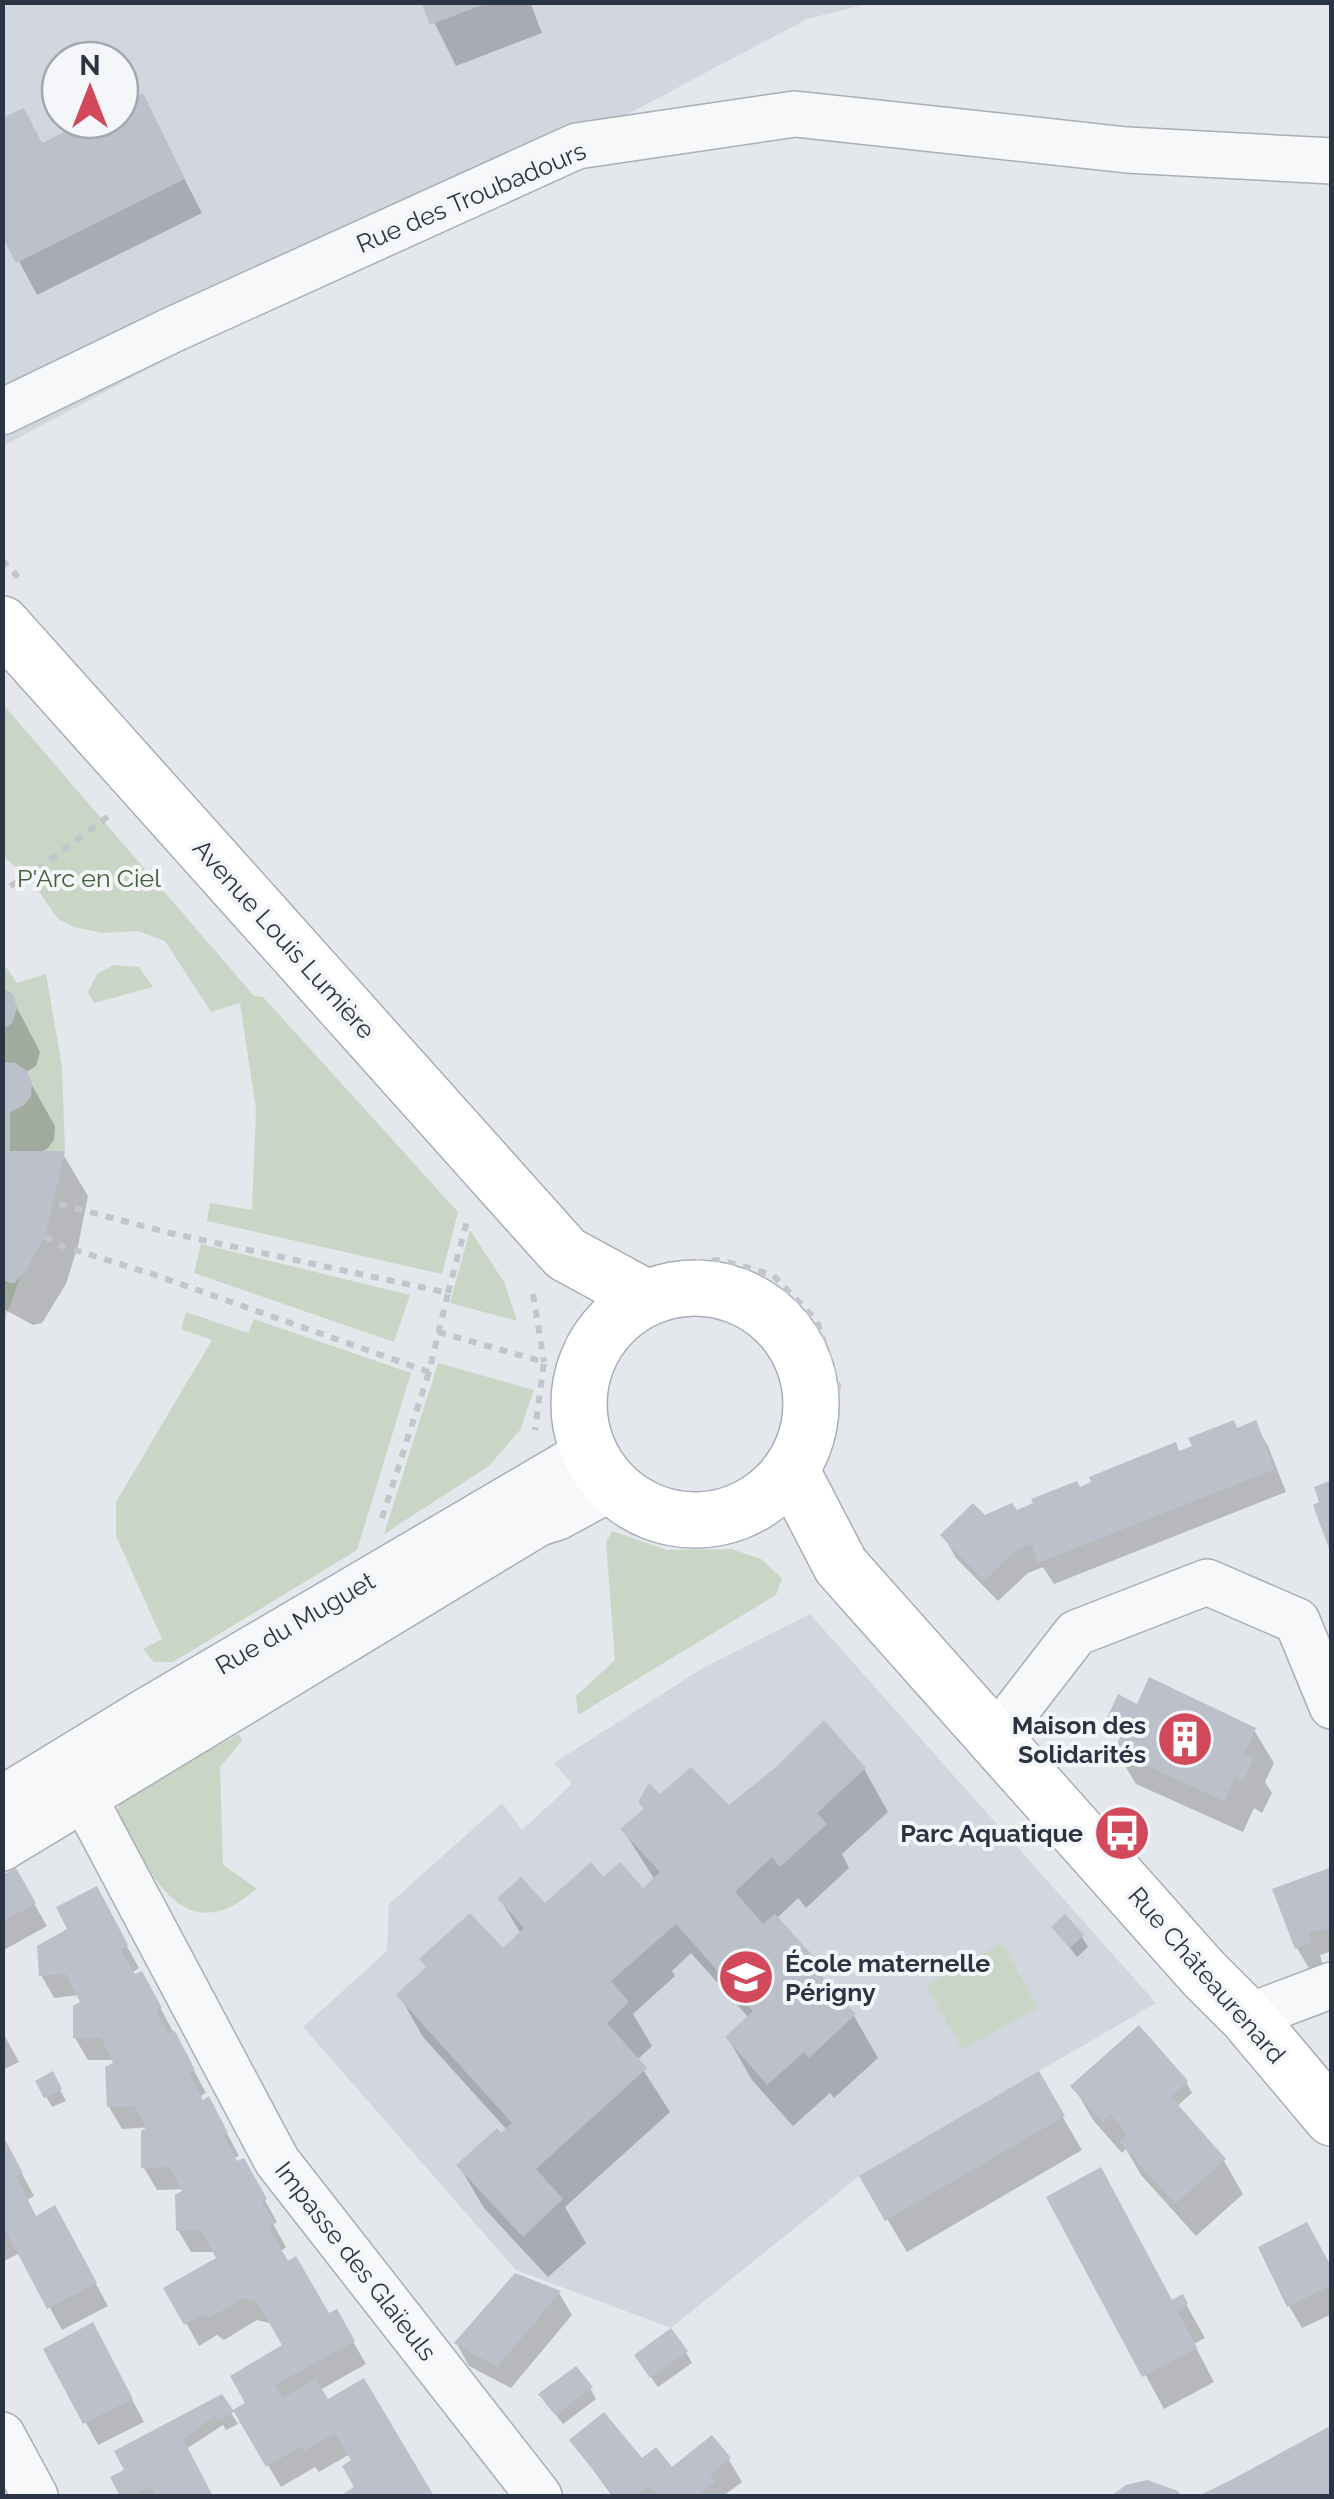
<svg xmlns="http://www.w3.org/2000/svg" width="1334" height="2499" font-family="Raleway,sans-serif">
<rect width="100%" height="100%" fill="#e4e7ec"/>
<g fill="#d2d6de" fill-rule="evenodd">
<path d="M3,3H871L807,19L3,446ZM60,60H120V120H60Z"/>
<polygon points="810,1614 1156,2003 859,2176 671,2328 516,2270 303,2027 387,1951 389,1904 502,1803 522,1830 572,1784 554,1763 703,1668"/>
</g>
<g fill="#c9d6c5">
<polygon points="2,703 254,996 263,997 458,1212 442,1274 207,1221 210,1203 252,1210 256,1109 240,1003 211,1012 165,941 138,931 103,933 74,927 58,919 32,882 3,856"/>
<polygon points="3,963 17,983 46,974 62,1067 65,1151 3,1325"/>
<polygon points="114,965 139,967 153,987 94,1003 88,992 97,974"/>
<polygon points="470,1230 504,1282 517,1321 450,1303"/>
<polygon points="201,1244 410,1295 394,1342 194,1273"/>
<polygon points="186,1312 248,1333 254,1319 411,1373 357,1550 173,1662 154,1662 143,1649 162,1639 116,1536 116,1502 212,1340 181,1329"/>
<polygon points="438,1363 534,1390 520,1430 489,1466 384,1534"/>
<polygon points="612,1531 667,1550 731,1549 761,1559 782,1578 776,1595 578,1715 576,1696 615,1660 606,1543"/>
<path d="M239,1734L242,1741L220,1767L223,1865L257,1889C248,1895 239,1903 230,1907C170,1935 141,1852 117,1811L122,1798Z"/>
<polygon points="1002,1943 1038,2008 962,2049 926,1985"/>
</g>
<g fill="#0003">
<polygon points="424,2 530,2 542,33 456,66"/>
<polygon points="142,97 202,213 37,295 3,231 43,145 94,120 120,120 120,107"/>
<polygon points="2,990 11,996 40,1052 36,1066 25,1073 55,1126 54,1140 47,1149 37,1154 63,1154 88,1196 78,1246 66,1284 42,1323 33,1325 2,1308"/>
<polygon points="1255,1424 1268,1446 1286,1492 1054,1584 1043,1567 1028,1573 998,1601 956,1558 943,1535 984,1518 1016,1513"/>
<polygon points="1110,1718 1254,1730 1274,1763 1265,1782 1272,1793 1262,1813 1254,1808 1243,1832 1136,1784 1116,1751 1122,1739"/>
<polygon points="864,1769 888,1812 842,1854 849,1868 806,1908 798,1898 776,1919 813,1961 830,1990 854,2016 878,2058 834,2098 830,2093 793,2126 752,2080 728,2038 749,2018 691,1953 672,1971 675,1976 633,2014 652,2046 637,2060 670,2112 565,2207 586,2243 548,2277 484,2208 459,2166 507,2130 423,2037 399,1995 503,1952 521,1934 500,1899 545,1906 603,1880 643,1891 655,1880 623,1830 660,1797 729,1809"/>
<polygon points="1332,1869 1332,1951 1320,1955 1323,1965 1310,1970 1297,1948"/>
<polygon points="15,1871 47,1926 2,1951 2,1878"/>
<polygon points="96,1890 139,1968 132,1973 154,1996 206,2093 200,2096 203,2102 221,2122 239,2156 234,2158 237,2164 243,2161 277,2222 273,2224 286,2247 280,2252 328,2317 336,2312 366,2364 320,2390 327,2402 363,2381 431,2496 349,2496 347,2494 358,2488 354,2461 350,2454 319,2472 315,2467 281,2487 242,2422 226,2430 223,2425 186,2449 212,2496 123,2496 113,2478 221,2397 238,2424 242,2421 286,2346 273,2324 257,2320 224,2340 217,2335 199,2346 167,2289 219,2259 215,2252 191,2252 178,2230 192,2189 157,2190 144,2168 153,2127 122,2129 109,2107 114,2060 88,2060 75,2038 83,2003 79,1995 54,1998 41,1975"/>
<polygon points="1054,1927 1082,1937 1088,1947 1077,1957"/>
<polygon points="2,2031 19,2062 2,2070"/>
<polygon points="52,2075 66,2101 52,2107 38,2082"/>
<polygon points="1038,2075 1082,2150 907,2252 862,2177"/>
<polygon points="1186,2082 1192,2093 1176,2107 1224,2161 1243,2194 1196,2236 1141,2175 1126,2149 1122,2153 1093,2120 1074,2087"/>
<polygon points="2,2137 34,2196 27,2200 36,2218 67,2231 108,2306 62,2330 20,2253 2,2262"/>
<polygon points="1050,2198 1172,2302 1182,2297 1205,2338 1194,2344 1214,2382 1164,2409"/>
<polygon points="1332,2271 1332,2314 1302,2328 1289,2306"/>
<polygon points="559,2293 572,2315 511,2388 469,2366 457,2344"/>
<polygon points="105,2348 144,2422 98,2445 47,2350"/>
<polygon points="686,2352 692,2363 658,2387 643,2366"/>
<polygon points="590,2388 596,2399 563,2424 548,2405"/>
<polygon points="1332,2429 1332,2496 1203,2496"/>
<polygon points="572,2441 672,2471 729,2460 742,2482 723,2496 612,2496"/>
</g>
<g fill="#bbc0ca">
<polygon points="421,2 486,2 487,3 430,25"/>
<polygon points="143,93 185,179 16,263 2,236 2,118 24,108 42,143 89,120 120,120 120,105"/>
<polygon points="2,987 13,994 17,1008 12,1023 2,1030"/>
<polygon points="2,1062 15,1063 26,1070 32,1082 31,1097 23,1106 10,1112 10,1151 65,1151 45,1236 26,1270 14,1284 2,1280"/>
<polygon points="1234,1420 1237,1428 1256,1420 1275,1469 1038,1563 1031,1544 1015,1551 984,1581 940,1535 973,1503 985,1515 1012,1503 1017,1510 1033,1503 1031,1499 1077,1481 1080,1487 1091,1482 1089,1477 1176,1442 1179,1451 1192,1446 1188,1438"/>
<polygon points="1332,1480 1332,1553 1331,1554 1313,1505 1319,1502 1314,1487"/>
<polygon points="1149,1677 1256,1728 1244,1754 1254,1758 1243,1781 1235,1777 1224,1801 1114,1751 1125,1726 1107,1718 1118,1694 1137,1704"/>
<polygon points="824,1720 866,1768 817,1813 827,1824 780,1867 772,1857 735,1892 763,1924 775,1914 816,1959 807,1967 814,1976 818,1973 856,2014 809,2058 804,2052 767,2085 725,2037 753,2011 676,1924 611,1981 629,2002 607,2023 647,2068 536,2169 563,2199 523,2237 456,2165 497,2128 501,2133 512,2123 396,1995 426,1967 419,1959 470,1913 503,1948 524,1928 497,1898 521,1877 545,1903 591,1862 603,1877 620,1862 643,1888 660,1872 620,1829 644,1809 638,1802 649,1783 660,1794 691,1767 729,1805 776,1767"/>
<polygon points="1332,1867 1332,1929 1309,1932 1312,1942 1295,1949 1272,1889"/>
<polygon points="16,1868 36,1903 2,1922 2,1875"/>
<polygon points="97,1886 128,1945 121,1950 135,1974 142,1971 162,2008 156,2010 168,2034 175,2031 195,2070 189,2073 203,2100 209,2096 228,2133 223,2135 237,2161 244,2158 267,2199 261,2202 276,2223 269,2228 288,2261 296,2256 329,2313 337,2309 355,2341 275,2385 283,2398 316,2379 328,2399 364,2378 434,2496 346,2496 344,2493 354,2487 342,2466 351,2460 335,2433 304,2451 301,2446 266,2467 234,2412 218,2421 215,2416 183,2439 213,2496 156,2496 151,2486 131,2496 120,2496 110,2477 124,2470 114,2451 222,2394 233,2410 245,2403 230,2376 282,2345 257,2302 243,2298 210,2318 203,2314 184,2325 163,2288 216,2258 201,2230 176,2231 175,2195 182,2191 170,2167 141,2168 141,2131 146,2128 135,2106 107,2107 105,2067 113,2063 101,2038 73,2038 73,2006 80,2002 66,1974 39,1976 37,1946 67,1929 56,1907"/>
<polygon points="1065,1914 1084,1935 1070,1948 1051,1927"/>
<polygon points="1139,2025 1188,2081 1171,2097 1226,2159 1175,2204 1119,2141 1127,2134 1110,2114 1102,2122 1070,2086"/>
<polygon points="53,2071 62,2089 44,2098 35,2081"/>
<polygon points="1039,2071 1065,2116 885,2221 859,2176"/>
<polygon points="2,2134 23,2173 16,2176 36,2216 55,2205 97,2283 47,2309 6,2231 2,2233"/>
<polygon points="1101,2167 1172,2300 1183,2294 1188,2304 1177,2310 1197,2348 1142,2377 1046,2197"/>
<polygon points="1307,2222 1332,2268 1332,2285 1287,2307 1258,2247"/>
<polygon points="515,2273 561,2291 497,2367 454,2343"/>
<polygon points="93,2322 133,2399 83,2424 43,2349"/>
<polygon points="671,2328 688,2351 650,2378 634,2355"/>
<polygon points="576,2366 593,2387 555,2415 538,2394"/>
<polygon points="604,2412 642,2458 656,2447 672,2467 712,2435 731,2458 710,2475 715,2482 696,2496 658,2496 649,2486 635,2496 614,2496 569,2440"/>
<polygon points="1332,2425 1332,2496 1198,2496 1233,2479"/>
<polygon points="1147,2480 1178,2491 1181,2496 1111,2496 1126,2485"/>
</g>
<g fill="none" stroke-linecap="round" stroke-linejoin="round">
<g stroke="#a9aeb7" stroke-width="48">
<g id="street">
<polyline points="2,412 174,329 577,146 795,114 1127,150 1332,161"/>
<polyline points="992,1735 1011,1717 1076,1633 1207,1582 1297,1621 1332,1706"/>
<polyline points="84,1798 277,2161 539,2496"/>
<polyline points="2,1799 146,1711 589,1451"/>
<polyline points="2,1848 539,1523 558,1517 613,1487"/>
<polyline points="1247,2017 1332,1985"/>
<polyline points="2,2435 35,2496"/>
</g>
</g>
<g stroke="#a9aeb7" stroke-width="58">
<g id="secondary">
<polyline points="2,624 566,1254 647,1298"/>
<circle cx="695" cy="1404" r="116"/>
<polyline points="791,1470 841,1566 1204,1974 1247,2017 1332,2118"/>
</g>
</g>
<g stroke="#c2c5cb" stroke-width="6" stroke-dasharray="8 8" stroke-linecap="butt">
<polyline points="2,560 18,577"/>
<polyline points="10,886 27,877 110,815"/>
<polyline points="45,1236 59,1245 155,1275 429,1372 448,1293 170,1233 55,1203"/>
<polyline points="680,1264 720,1260 773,1275 817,1321 838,1386 829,1441"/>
<polyline points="448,1293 468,1217"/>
<polyline points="533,1294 544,1362"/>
<polyline points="438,1332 544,1362 535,1430"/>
<polyline points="382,1518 429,1372"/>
</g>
<use href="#street" stroke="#f7f8fa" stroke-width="45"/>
<use href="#secondary" stroke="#fff" stroke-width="55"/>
</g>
<defs>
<g id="building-disc" transform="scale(2.875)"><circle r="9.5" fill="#d1495b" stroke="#f4f6f9"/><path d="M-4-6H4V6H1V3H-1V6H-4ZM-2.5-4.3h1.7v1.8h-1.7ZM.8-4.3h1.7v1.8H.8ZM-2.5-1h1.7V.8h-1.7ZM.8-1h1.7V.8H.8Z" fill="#fff"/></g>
<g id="bus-disc" transform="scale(2.875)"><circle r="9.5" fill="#d1495b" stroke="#f4f6f9"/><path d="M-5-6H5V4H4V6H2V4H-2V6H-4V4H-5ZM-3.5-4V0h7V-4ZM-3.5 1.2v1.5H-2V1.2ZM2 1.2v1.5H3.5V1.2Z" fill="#fff"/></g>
<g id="school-disc" transform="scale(2.875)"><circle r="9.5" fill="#d1495b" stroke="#f4f6f9"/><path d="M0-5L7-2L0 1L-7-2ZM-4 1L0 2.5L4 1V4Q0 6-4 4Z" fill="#fff"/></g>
</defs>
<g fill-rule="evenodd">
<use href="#building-disc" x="1185" y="1739"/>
<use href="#bus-disc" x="1122" y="1833"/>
<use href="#school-disc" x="746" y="1977"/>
</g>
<g text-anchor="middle" stroke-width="8" stroke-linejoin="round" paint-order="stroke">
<g font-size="25" fill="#2b3445" stroke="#f4f6f9">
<text transform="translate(471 197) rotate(-23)" y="9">Rue des Troubadours</text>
<text transform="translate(284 939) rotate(48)" y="9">Avenue Louis Lumière</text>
<text transform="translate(295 1623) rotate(-30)" y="9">Rue du Muguet</text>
<text transform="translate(1207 1975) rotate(49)" y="9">Rue Châteaurenard</text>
<text transform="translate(356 2261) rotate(52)" y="9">Impasse des Glaïeuls</text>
</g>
<g font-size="25" fill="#3f6138" stroke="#f4f6f9">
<text x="89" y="887">P'Arc en Ciel</text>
</g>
<g font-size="25" font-weight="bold" fill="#2b3445" stroke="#f4f6f9" text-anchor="end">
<text x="1146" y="1734">Maison des<tspan x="1146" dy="29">Solidarités</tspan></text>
<text x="1083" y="1842">Parc Aquatique</text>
<text x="785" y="1972" text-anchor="start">École maternelle<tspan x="785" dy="29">Périgny</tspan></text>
</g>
</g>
<rect width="1334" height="2499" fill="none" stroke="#2b3445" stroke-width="10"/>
<g transform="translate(90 90)"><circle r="48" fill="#f4f6f9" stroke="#a4a8b1" stroke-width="2.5"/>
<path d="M0-8L18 38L0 25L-18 38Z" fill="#d1495b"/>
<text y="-15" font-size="28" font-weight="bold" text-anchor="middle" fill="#2b3445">N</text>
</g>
</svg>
